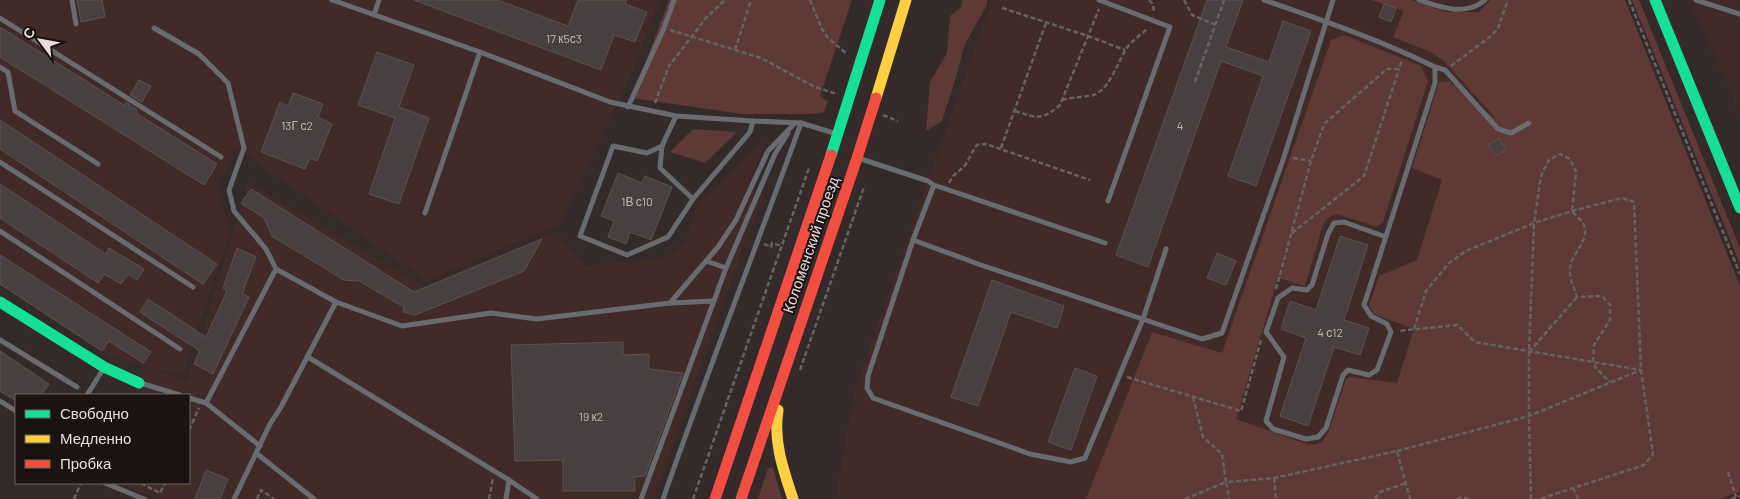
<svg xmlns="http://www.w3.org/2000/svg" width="1740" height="499" font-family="Barlow,sans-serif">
<rect width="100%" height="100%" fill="#342a2a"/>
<g fill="#412b29">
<polygon points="0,0 659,0 633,70 560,224 427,281 237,148 218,184 230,232 183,374 158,369 187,383 248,183 424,286 556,231 585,266 670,256 686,242 698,203 766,139 748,188 765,194 744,244 654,499 158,499 119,483 189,483 189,395 135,395 147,366 112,358 0,285"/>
<polygon points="992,0 1625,0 1740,286 1638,499 836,499 854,393 928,181"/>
<polygon points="1689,0 1740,0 1740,116 1726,80"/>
</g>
<g fill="#5e3935">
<polygon points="669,0 852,0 820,96 828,102 824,112 814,114 742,114 632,98"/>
<polygon points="962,0 987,0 987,5 965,44 956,77 942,121 926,131 930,82 947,53 950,16 961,7"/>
<polygon points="1371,0 1411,0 1446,12 1479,12 1490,0 1625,0 1740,286 1740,492 1720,499 1086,499 1152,332 1222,353 1331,40 1344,35 1421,66 1428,81 1383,222 1377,227 1337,214 1329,217 1323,225 1305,286 1278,278 1236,419 1309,445 1322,443 1329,430 1346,379 1351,377 1397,383 1414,329 1374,314 1369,306 1379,276 1417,260 1442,180 1412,168 1439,82 1449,81 1499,122 1445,62 1433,53 1393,37 1404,11"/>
<polygon points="1632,0 1639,0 1740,248 1740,264"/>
<polygon points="693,129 737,132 705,163 670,152"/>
<polygon points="773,467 782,499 758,499 768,468"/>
</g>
<g fill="#484040" stroke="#5a5251">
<polygon points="77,0 102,0 105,17 81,22"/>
<polygon points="414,0 497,0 568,26 578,0 627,0 625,4 647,12 635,42 614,35 601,70"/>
<polygon points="1207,0 1243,0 1226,47 1269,62 1283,21 1311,31 1256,186 1228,176 1263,76 1221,61 1148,267 1116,255"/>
<polygon points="1384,4 1396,8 1391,22 1379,17"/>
<polygon points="0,27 124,105 126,102 137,110 136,113 217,164 204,185 0,57"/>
<polygon points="377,52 414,65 399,107 429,118 399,204 369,194 395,118 358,105"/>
<polygon points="139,80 151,86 142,102 130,95"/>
<polygon points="293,93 323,104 318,117 332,124 317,161 310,158 305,169 261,152 280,102 288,106"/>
<polygon points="0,120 217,264 203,284 0,149"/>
<polygon points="1499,138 1506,150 1496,156 1488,145"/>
<polygon points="618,173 642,183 645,176 672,187 651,240 630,232 626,244 608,237 614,221 601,216"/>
<polygon points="0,184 106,254 109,248 144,269 137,280 128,274 121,284 104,274 98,283 0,218"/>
<polygon points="251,189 414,292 542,239 524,271 415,315 403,312 404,307 359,281 344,280 272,236 264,218 241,203"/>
<polygon points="1340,236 1368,245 1344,320 1369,328 1360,355 1334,347 1308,426 1280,416 1306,338 1281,329 1290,301 1316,310"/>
<polygon points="237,248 256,257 242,294 249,297 213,374 194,364 200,351 140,312 148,299 206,337 227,291 223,288"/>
<polygon points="1217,253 1236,261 1226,285 1207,278"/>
<polygon points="0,255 151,352 143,363 109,341 102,351 0,284"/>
<polygon points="992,280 1064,306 1057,328 1011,312 978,406 951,397"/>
<polygon points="623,342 623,355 649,354 649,369 683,373 645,476 634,477 635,491 563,491 563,460 515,461 511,345"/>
<polygon points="0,351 49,384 41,395 16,395 16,401 0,391"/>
<polygon points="1075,368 1097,376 1071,450 1048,442"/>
<polygon points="206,470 228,479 220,499 195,499"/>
</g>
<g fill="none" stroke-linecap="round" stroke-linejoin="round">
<g stroke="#646264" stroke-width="2.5" stroke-dasharray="5 2.5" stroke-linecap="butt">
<polyline points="810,0 822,29 828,38 847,54"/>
<polyline points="1149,0 1153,4 1154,12"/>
<polyline points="1184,0 1192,15 1216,25"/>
<polyline points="1629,0 1740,274"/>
<polyline points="1002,8 1088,36 1125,50"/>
<polyline points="670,30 761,58 815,87 837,94"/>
<polyline points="735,50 751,0"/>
<polyline points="1451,66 1491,36 1498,28 1508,0"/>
<polyline points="1195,82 1224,0"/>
<path d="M1062,100C1071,97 1091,97 1096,94C1110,87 1118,62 1126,49C1132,40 1141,35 1148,28"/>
<polyline points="655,103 669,66 706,18 725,0"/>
<path d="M1015,111C1036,118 1042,121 1060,105L1099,9"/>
<polyline points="883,115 898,121"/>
<polyline points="1001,148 1046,23"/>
<polyline points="1293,158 1311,161"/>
<path d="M949,183C954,172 960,172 966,164C970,158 972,151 977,145L986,144L1090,180"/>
<polyline points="1292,233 1364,176 1399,69"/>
<polyline points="764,244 771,247 772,243 782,246"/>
<polyline points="1276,289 1311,161 1324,124 1387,69 1399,69 1402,60"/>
<polyline points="1414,329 1426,291 1449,263 1466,251 1534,223 1572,211 1622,198 1634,202 1641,370 1653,454 1644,465 1540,499"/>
<polyline points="1529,352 1577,297"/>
<polyline points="800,370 864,187"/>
<polyline points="1127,377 1241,411 1261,340"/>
<polyline points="1193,397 1203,437 1222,454 1226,482 1274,478 1397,451 1410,499"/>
<polyline points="189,430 199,408"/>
<polyline points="1397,451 1529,416 1641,370 1475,342 1457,325 1398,331"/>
<polyline points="1728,472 1736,497"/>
<polyline points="1274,478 1276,499"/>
<polyline points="141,483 160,493 165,483"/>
<polyline points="1573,488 1578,499"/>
<polyline points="74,499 81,483"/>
<polyline points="257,499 261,490 274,499"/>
<polyline points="489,499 493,478"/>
<polyline points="693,499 809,168"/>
<polyline points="1185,499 1226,482 1229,499"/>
<polyline points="1375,499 1380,492 1406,483"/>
<polyline points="1457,499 1462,497 1469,499"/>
<path d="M1531,499L1529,416V352L1534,223L1541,176L1549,160L1560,154L1570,159L1576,172L1572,211C1575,215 1580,219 1583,223C1592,241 1570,253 1570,270C1569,279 1575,289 1577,297L1602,296L1610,305V320L1594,345L1593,361L1596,368L1610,382"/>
<polyline points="1731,499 1740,496"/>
</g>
<g stroke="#686b70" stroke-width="5">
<polyline points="72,0 76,24"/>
<polyline points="332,0 480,52 610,102 676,116 753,121 801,123 837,134"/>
<polyline points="1099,0 1170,27 1108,201"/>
<path d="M1264,0C1322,20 1380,40 1435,67V83L1364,305L1371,316L1387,324L1391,332L1377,370L1369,375L1348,370L1343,375L1326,428L1318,437L1306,439L1273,429L1266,421L1284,357L1266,332L1278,298L1292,288L1307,290L1312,285L1328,234L1334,223L1344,222L1386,237"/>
<path d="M1419,0C1440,7 1466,17 1485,0"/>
<polyline points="1696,0 1740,14"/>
<polyline points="374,15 379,0"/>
<polyline points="0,18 221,157"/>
<polyline points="154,28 199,54 228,83 244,148 229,190 234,211 266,249 276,269 336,302 402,326 491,313 537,319 670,303 714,301"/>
<polyline points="0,67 8,72 15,111 98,164"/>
<polyline points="1435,67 1445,70 1498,129 1511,133 1529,123"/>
<polyline points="628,107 664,28 674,0"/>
<polyline points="676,116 662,146 647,153 613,146 580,236 627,255 668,237 693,199 750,132 753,121"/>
<polyline points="662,146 660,168 693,199"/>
<polyline points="858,158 928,181 934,185 1105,243"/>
<polyline points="0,162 193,287"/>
<polyline points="934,185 913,240 868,376 867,388 873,398 1030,454 1071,462 1085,458 1143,319 1166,249"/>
<polyline points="425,213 480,52"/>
<polyline points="0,231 180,349"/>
<polyline points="913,240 981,265 1202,339 1222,333 1284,157 1333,0"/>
<polyline points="726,268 775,154 788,133"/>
<polyline points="670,303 718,247 736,220 768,151 795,123"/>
<polyline points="0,340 77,387"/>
<polyline points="308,357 509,480 506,499"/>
<polyline points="140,383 180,395"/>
<polyline points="87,395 104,368"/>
<polyline points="189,398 206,403 260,446"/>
<polyline points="0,401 16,411"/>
<polyline points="206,403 276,269"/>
<polyline points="256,453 314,499"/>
<polyline points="509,480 537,499"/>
<polyline points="105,483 144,499"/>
<polyline points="234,499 270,424 281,407 336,302"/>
<polyline points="641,499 726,268 706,261"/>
<path d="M663,499C707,373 756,248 801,123"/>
</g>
<g stroke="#16e098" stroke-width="11">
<polyline points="1655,0 1740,208"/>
<polyline points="831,155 880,0"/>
<polyline points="0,302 104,367 139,383"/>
</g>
<g stroke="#ffcf43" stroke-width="11">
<polyline points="876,98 906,0"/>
<path d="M778,410C773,441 783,469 793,499"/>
</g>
<g stroke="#f24e42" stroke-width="11">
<polyline points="715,499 831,155"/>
<polyline points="741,499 857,158 876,98"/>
</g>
</g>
<g text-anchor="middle" stroke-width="4" stroke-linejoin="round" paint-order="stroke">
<g font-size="12" fill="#c1b6b5">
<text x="564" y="43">17 к5с3</text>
<text x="297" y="130">13Г с2</text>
<text x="1180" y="130">4</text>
<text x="637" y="206">1В с10</text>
<text x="1330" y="337">4 с12</text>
<text x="591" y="421">19 к2</text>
</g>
<g font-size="15" fill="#e9dddc" stroke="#1a1312">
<text transform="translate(811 245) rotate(-71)" y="5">Коломенский проезд</text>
</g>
</g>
<rect x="15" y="394" width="175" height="90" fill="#1a1312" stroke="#6d6463"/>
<rect x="25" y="410" width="25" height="8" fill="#16e098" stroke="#6d6463"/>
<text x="60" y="419" font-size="15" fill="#e9dddc">Свободно</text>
<rect x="25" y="435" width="25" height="8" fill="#ffcf43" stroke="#6d6463"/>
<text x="60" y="444" font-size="15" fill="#e9dddc">Медленно</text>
<rect x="25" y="460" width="25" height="8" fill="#f24e42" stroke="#6d6463"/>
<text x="60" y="469" font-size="15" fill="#e9dddc">Пробка</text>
<g transform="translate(40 40) rotate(302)" stroke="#1a1312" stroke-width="4" paint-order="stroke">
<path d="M0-4L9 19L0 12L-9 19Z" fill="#e9dddc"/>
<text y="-8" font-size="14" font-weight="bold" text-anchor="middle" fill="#e9dddc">С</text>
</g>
</svg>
